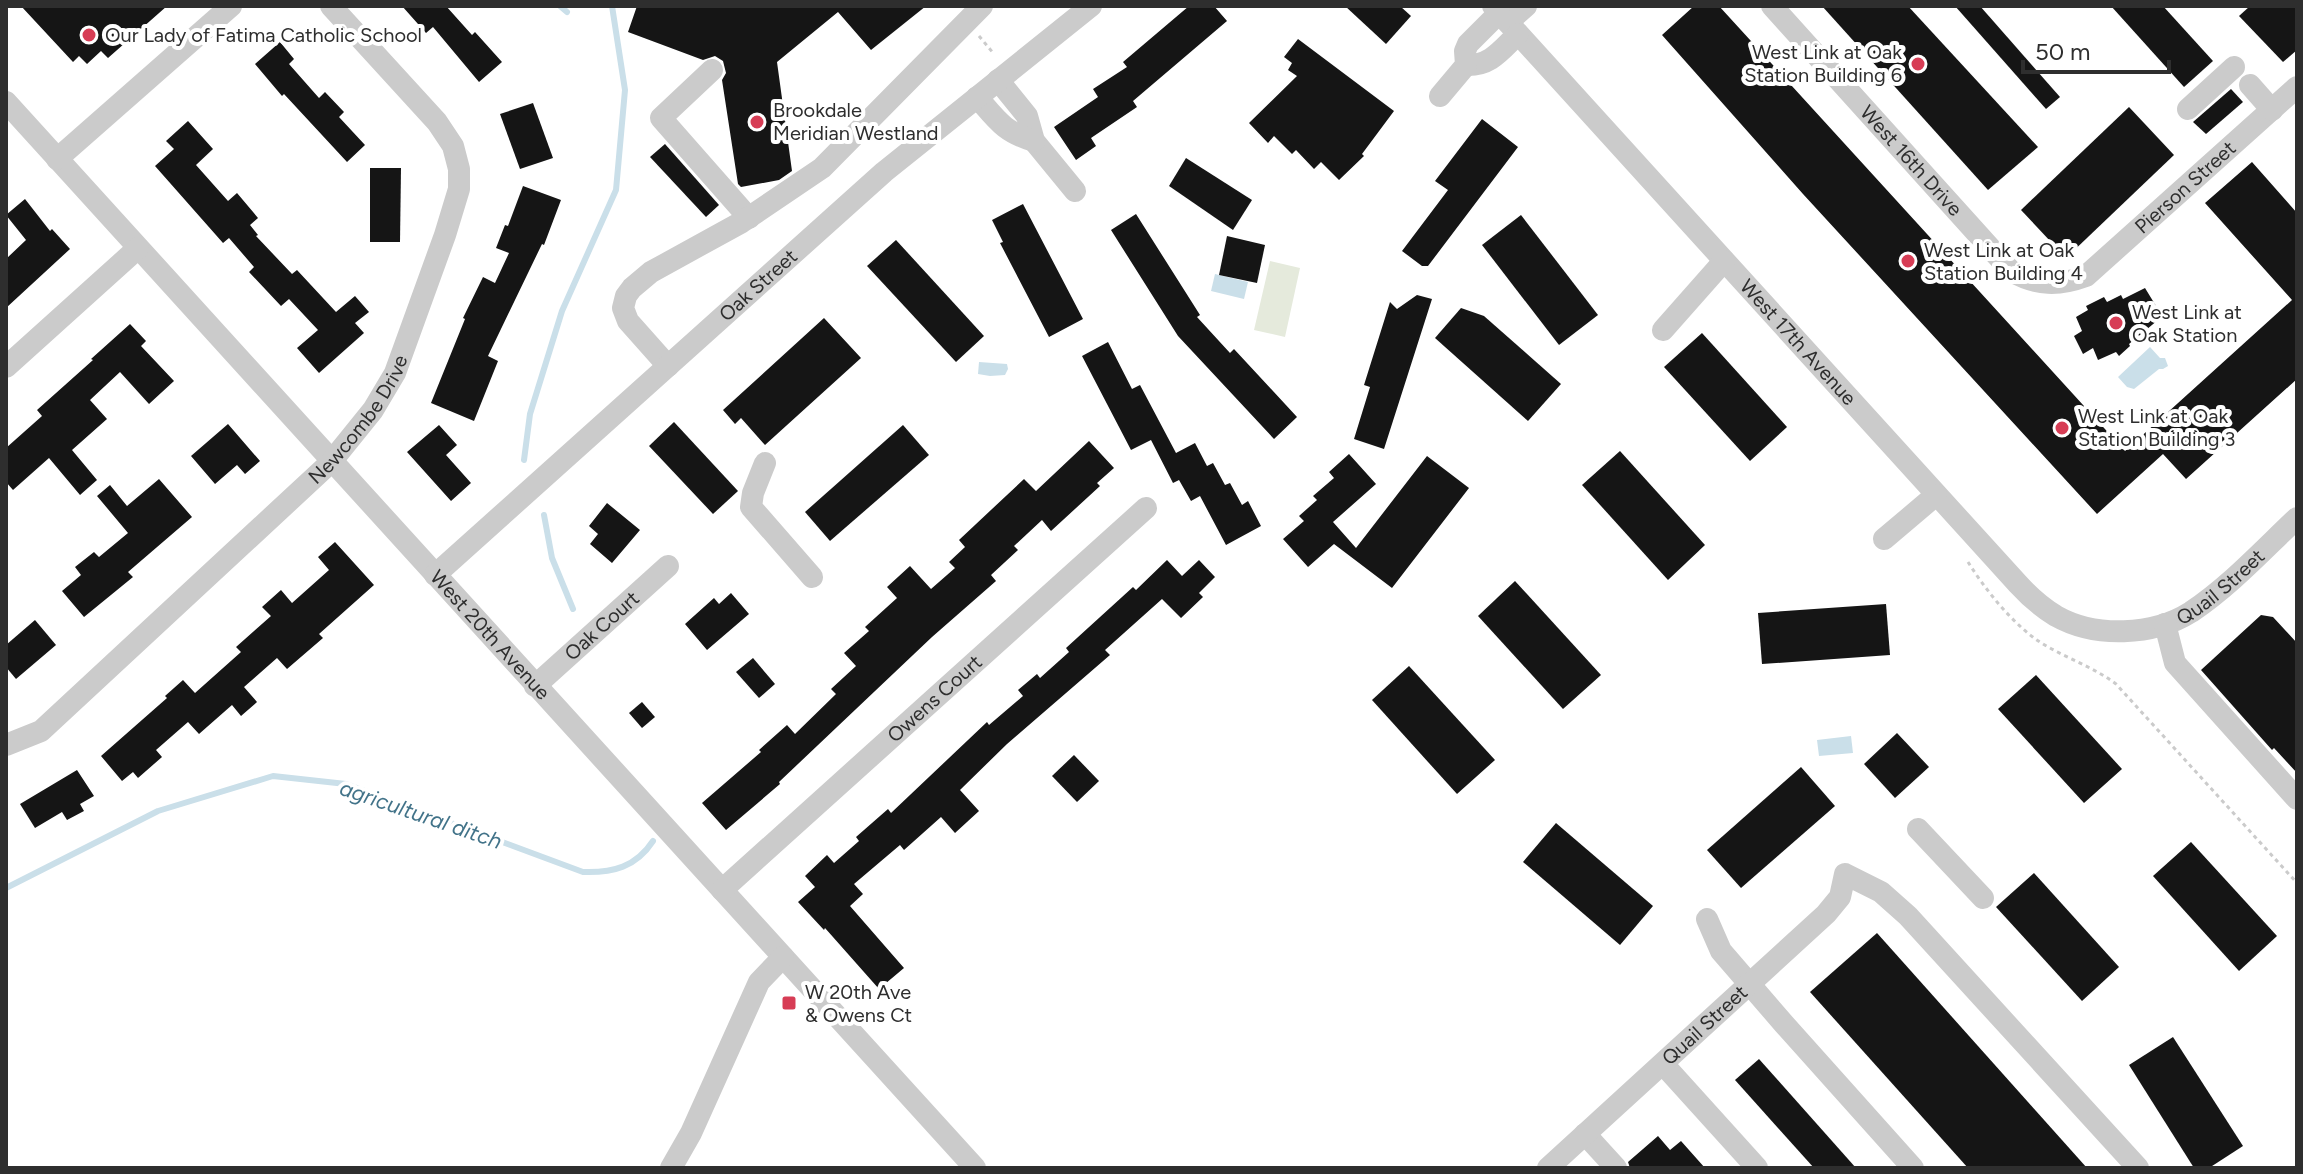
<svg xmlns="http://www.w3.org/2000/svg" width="2303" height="1174" font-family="Figtree,sans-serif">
<rect width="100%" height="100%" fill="#fff"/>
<polygon fill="#e5eadc" points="1270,261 1300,268 1285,337 1254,330"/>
<g fill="#cadfe9">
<polygon points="1215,274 1248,282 1244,299 1211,291"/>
<polygon points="2150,347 2160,358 2165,358 2168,366 2163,369 2159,369 2134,389 2127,387 2118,377"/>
<polygon points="979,362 1007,364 1008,369 1005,375 990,376 978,374"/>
<polygon points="1851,736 1853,753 1819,756 1817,740"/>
</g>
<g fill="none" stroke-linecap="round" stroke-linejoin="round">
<g stroke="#cadfe9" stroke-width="6">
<polyline points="560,6 567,12"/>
<polyline points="524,460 530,414 562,311 616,190 625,90 612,6"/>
<polyline points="544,515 552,558 573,609"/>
<path d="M6,888L158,811L273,776L346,784L583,872C613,873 636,867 653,841"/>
</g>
</g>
<g fill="#151515">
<polygon points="21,6 167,6 108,58 101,51 87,64 79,56 73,62"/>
<polygon points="402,6 446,6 472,35 475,32 502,62 479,82 433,27 426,33"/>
<polygon points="637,6 926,6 871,50 838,12 777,62 792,171 779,180 741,187 738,184 722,80 726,73 723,61 715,56 703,60 628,32"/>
<polygon points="1189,6 1214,6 1227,21 1133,101 1137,107 1091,138 1096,146 1076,160 1054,127 1098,97 1093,89 1127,67 1123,62"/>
<polygon points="1345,6 1400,6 1411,16 1386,44"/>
<polygon points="1694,6 1719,6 2125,451 2292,300 2205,203 2252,162 2297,213 2297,379 2186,479 2163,454 2097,514 1803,194 1662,35"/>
<polygon points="1822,6 1908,6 2038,147 1988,190"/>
<polygon points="1955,6 1980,6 2060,97 2046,109"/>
<polygon points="2111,6 2163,6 2213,61 2184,87"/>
<polygon points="2250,6 2297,6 2297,50 2283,62 2239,16"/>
<polygon points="1298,39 1394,111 1362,154 1364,156 1339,180 1321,162 1314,169 1296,150 1292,154 1274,136 1268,143 1249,123 1297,76 1288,70 1292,63 1284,57"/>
<polygon points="280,42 294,59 289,64 319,98 325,92 344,112 339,117 365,145 347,162 284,94 282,96 255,64"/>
<polygon points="2231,89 2243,102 2206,134 2193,122"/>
<polygon points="533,103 553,158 520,169 500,114"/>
<polygon points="2129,107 2174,155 2066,258 2021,210"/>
<polygon points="1482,119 1518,147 1428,266 1422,266 1402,251 1448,190 1435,181"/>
<polygon points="188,121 213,149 196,165 228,201 237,193 258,218 250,225 258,235 256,236 292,274 297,270 336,312 355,296 369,312 355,323 364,333 319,373 297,348 318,330 289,299 281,306 249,272 254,267 229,238 223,243 155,166 174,149 166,141"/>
<polygon points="665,144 719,205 706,217 650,157"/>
<polygon points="1186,158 1252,200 1233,230 1169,186"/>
<polygon points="370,168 401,168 400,242 370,242"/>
<polygon points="523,186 561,200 544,245 542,244 488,356 498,361 474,421 431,403 465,319 463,318 483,277 495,283 509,253 496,248 505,225 508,226"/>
<polygon points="25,199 50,231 52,229 70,249 6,308 6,259 26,240 6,215"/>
<polygon points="1023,204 1083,319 1049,337 1000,243 1003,242 992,220"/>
<polygon points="1136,214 1200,315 1197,317 1230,353 1234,349 1297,417 1274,439 1178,336 1111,230"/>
<polygon points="1521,215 1598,315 1559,345 1482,245"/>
<polygon points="1227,236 1265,245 1257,283 1219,275"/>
<polygon points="896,240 984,336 956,362 867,266"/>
<polygon points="2145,288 2156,306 2152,308 2158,320 2129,344 2130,346 2119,356 2116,352 2098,360 2093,348 2083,354 2074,336 2082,331 2076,317 2088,310 2086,306 2104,297 2107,302 2121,295 2123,299"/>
<polygon points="1417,295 1432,299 1384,449 1354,439 1370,387 1364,385 1390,302 1397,309"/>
<polygon points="1461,308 1484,316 1561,384 1528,421 1435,338"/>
<polygon points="824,318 861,358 765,445 741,418 735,424 723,410"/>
<polygon points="130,324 146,341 141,346 174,381 149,404 120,372 90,400 107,419 72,450 97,480 80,495 49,458 13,490 6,482 6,448 42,416 37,410 93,360 91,359"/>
<polygon points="1702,333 1787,427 1750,461 1664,367"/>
<polygon points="1108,342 1132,389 1140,385 1176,453 1195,443 1207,466 1213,463 1225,485 1230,483 1242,505 1248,501 1261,526 1226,545 1200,496 1191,501 1179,480 1173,483 1151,440 1131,450 1082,356"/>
<polygon points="674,422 738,491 713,514 649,446"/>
<polygon points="228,424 260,461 245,474 237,465 215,484 191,456"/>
<polygon points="439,425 457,445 446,455 471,483 451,501 407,452"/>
<polygon points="903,425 929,455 830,541 805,512"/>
<polygon points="1089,441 1114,468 1097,483 1100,486 1051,531 1042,520 1014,546 1018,550 991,575 996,581 932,637 779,782 780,784 726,830 702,803 761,752 759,750 787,725 795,734 836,694 831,689 856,666 844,653 869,631 865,627 897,598 887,587 910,566 931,589 955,568 949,562 965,547 959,540 1024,479 1036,491"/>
<polygon points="1620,451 1705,545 1668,580 1582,485"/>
<polygon points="1349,454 1376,484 1333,522 1356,548 1427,456 1469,488 1392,588 1334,544 1308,567 1283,539 1304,521 1299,516 1317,500 1313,496 1334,478 1329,472"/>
<polygon points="159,479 192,517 128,572 133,577 84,617 62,591 81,575 75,567 94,552 99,557 128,533 97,496 110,485 127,506"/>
<polygon points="607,503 640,530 612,563 590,544 598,534 589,526"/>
<polygon points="335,542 374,585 319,634 323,638 287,669 277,658 244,687 257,702 241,716 232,705 199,734 188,722 156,750 162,757 138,778 133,772 122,781 101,756 167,698 165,696 183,680 195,693 241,652 236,647 271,616 262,607 281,590 292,603 329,570 318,557"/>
<polygon points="1167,560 1182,576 1199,560 1215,577 1199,593 1203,597 1181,618 1162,599 1105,650 1110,655 1007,744 960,790 979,811 955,833 941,817 904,850 900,845 854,884 863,894 850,906 904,968 879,989 825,928 824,930 798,902 815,887 805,876 827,855 834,863 859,841 856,837 888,809 891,813 987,722 989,725 1023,696 1018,690 1037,674 1040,678 1069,652 1066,648 1133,587 1136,590"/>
<polygon points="1515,581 1601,675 1563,709 1478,616"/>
<polygon points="731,593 749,614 707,650 685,624 714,598 719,604"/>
<polygon points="1886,604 1890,655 1762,664 1758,613"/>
<polygon points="2261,615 2273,617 2297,643 2297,773 2274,748 2272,750 2201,670"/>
<polygon points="35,620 56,645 16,679 6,667 6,645"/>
<polygon points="753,658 775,684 759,698 736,672"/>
<polygon points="1409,666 1495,760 1457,794 1372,700"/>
<polygon points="2036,675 2122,769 2084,803 1998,709"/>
<polygon points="642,702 655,717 642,728 629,713"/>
<polygon points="1897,733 1929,767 1895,798 1864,764"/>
<polygon points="1074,755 1099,781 1077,802 1052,776"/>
<polygon points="1801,767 1835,806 1741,888 1707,850"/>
<polygon points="77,770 94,796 80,804 84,811 67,820 62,812 35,828 20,804"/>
<polygon points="1556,823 1653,906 1620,945 1523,862"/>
<polygon points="2191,842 2277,936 2239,971 2153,876"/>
<polygon points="2034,873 2119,967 2082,1001 1996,907"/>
<polygon points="1877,933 2087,1168 1968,1168 1810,992"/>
<polygon points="2173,1037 2243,1146 2209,1168 2194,1168 2129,1065"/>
<polygon points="1759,1059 1856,1168 1814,1168 1735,1080"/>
<polygon points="1658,1136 1670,1150 1681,1141 1705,1168 1630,1168 1628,1162"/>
</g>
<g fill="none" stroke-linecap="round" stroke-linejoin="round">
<g stroke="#cbcbcb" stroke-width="3" stroke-dasharray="4 4" stroke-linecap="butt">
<polyline points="979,36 994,54"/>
<path d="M1968,562C1985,589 2008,618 2034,638C2059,656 2091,665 2116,684L2297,883"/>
</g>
<g stroke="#cbcbcb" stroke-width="22">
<path id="s1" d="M1493,6L2018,584C2029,596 2041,607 2056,616C2095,638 2153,636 2191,612C2230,586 2263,550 2297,518"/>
<path id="s2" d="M1772,6L2011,271C2037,286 2059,286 2086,276L2297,87"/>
<polyline points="1508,22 1526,6"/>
<path d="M1466,65C1491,66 1501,50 1518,34"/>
<polyline points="712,70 661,118 749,218"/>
<polyline points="998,80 1027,116 1034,141 1075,191"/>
<polyline points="2250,85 2272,110"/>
<polyline points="1440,96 1466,65 1465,51 1468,44 1499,13"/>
<path d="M977,97C997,120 1004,132 1034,141"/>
<path id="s3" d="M6,102L975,1168"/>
<polyline points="2188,109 2234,67"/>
<polyline points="57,159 231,6"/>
<polyline points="1663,330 1724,261"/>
<polyline points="668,366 628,321 623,308 626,296 632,288 651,272 742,222 822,168 982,6"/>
<polyline points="6,367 138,248"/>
<polyline points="765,463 753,493 751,507 812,577"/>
<polyline points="1884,539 1936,495"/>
<path id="s4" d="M435,575L884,172L1091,6"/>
<polyline points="2165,624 2175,663 2297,799"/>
<path id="s5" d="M535,686L668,566"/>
<path id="s6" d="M6,745L41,731L331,462L373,410L395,373L445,235L459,189V169L453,146L437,122L331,6"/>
<polyline points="1918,829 1983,898"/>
<path id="s7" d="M722,890L1146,508"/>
<polyline points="1707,919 1721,951 1784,1024 1913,1168"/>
<polyline points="1663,1064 1757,1168"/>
<polyline points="1585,1134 1616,1168"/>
<polyline points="671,1168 691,1133 759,982 783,957"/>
<path id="s8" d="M1548,1168L1826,914L1840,897L1845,874L1881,892L1908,916L2138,1168"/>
</g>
</g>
<g fill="#d73d55" stroke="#fff" stroke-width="3">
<circle cx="89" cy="35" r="8"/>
<circle cx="1918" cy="64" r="8"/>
<circle cx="757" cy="122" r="8"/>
<circle cx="1908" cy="261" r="8"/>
<circle cx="2116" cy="323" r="8"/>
<circle cx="2062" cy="428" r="8"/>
<rect x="781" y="995" width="16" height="16" rx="4"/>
</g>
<g text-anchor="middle" stroke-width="8" stroke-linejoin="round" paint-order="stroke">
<g font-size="20" fill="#2e2e2e" stroke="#fff" text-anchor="start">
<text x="105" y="42">Our Lady of Fatima Catholic School</text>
<text x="1902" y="59" text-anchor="end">West Link at Oak<tspan x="1902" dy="23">Station Building 6</tspan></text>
<text x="773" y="117">Brookdale<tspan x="773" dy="23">Meridian Westland</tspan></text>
<text x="1924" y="257">West Link at Oak<tspan x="1924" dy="23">Station Building 4</tspan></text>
<text x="2132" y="319">West Link at<tspan x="2132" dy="23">Oak Station</tspan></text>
<text x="2078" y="423">West Link at Oak<tspan x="2078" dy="23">Station Building 3</tspan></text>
<text x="805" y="999">W 20th Ave<tspan x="805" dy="23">&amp; Owens Ct</tspan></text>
</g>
<g font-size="20" fill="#2e2e2e" stroke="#fff">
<text dy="7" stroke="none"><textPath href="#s2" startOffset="208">West 16th Drive</textPath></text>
<text dy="7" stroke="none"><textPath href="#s2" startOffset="568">Pierson Street</textPath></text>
<text dy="7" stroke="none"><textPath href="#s4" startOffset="434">Oak Street</textPath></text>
<text dy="7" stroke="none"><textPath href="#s1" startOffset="454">West 17th Avenue</textPath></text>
<text dy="7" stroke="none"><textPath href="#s6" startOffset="484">Newcombe Drive</textPath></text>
<text dy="7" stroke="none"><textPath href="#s1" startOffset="1010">Quail Street</textPath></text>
<text dy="7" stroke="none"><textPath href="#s5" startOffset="90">Oak Court</textPath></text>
<text dy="7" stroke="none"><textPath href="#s3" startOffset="720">West 20th Avenue</textPath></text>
<text dy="7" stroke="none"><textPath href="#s7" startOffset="286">Owens Court</textPath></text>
<text dy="7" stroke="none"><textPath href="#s8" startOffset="212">Quail Street</textPath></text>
</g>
<g font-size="22" font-style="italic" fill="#427389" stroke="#fff">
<text transform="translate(421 814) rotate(19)" y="8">agricultural ditch</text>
</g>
</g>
<rect width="2303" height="1174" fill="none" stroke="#2e2e2e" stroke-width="16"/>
<path d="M2023 60v12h146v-12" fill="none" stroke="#2e2e2e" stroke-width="4"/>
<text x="2035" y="60" font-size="24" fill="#2e2e2e" stroke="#ffffff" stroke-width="6" paint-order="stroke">50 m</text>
</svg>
